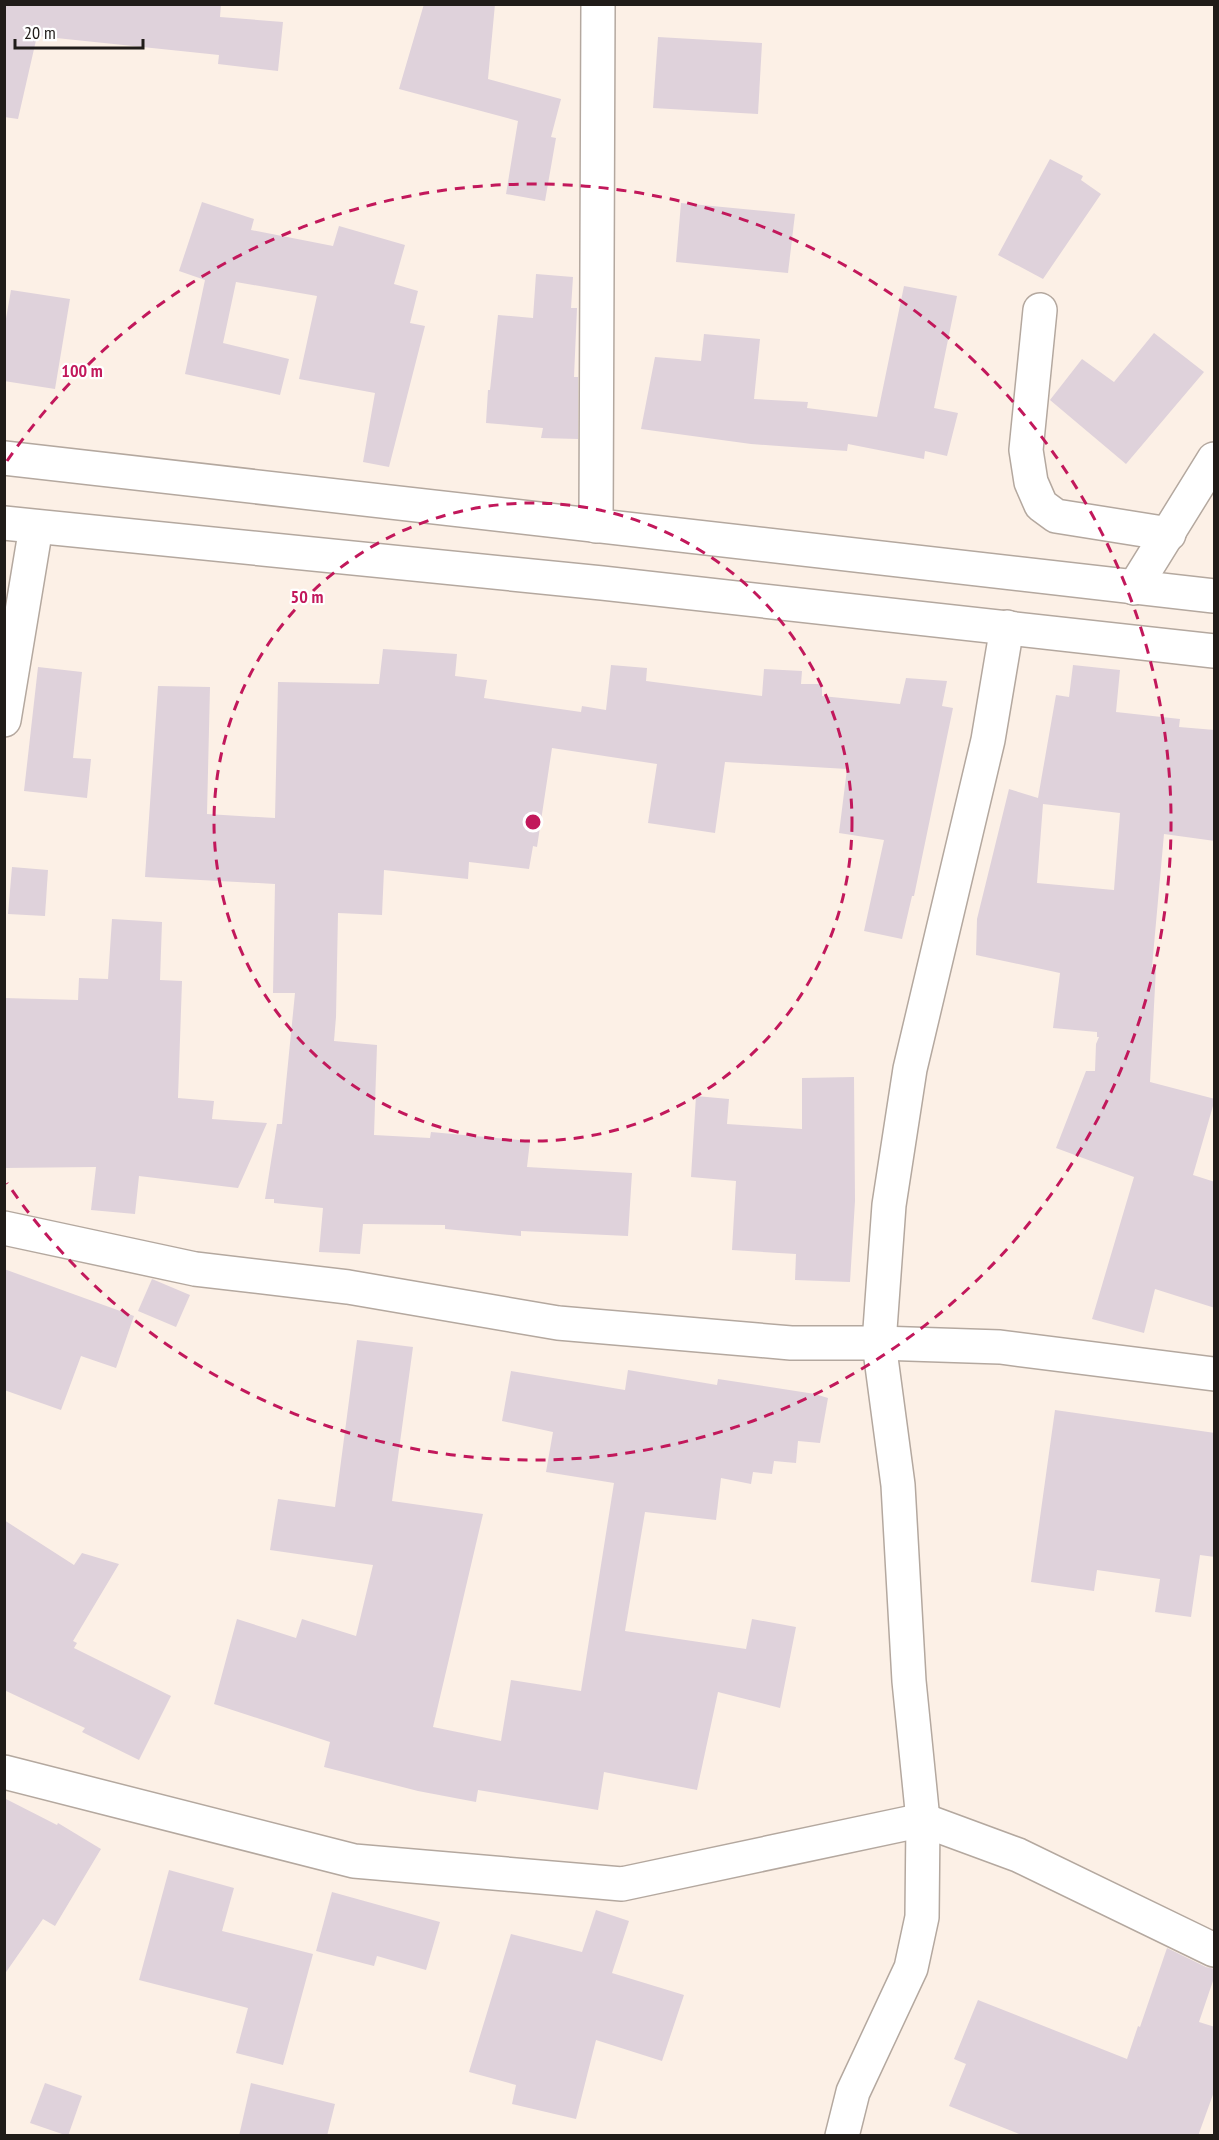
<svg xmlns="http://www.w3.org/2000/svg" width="1219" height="2140" font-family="'PT Sans Narrow',sans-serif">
<rect width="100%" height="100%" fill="#fcf0e6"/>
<g fill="#dfd2db" fill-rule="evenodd">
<polygon points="4,4 221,4 220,17 283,22 278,71 218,64 219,55 37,36 18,119 4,117"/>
<polygon points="424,4 495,4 488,79 561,99 551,137 556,138 545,201 506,194 518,121 399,89"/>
<polygon points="658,37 762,43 758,114 653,108"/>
<polygon points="1050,159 1083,176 1081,180 1101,194 1043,279 998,255"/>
<polygon points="202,202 254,219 251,230 333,246 339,226 405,245 394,284 418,291 410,323 425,326 389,467 363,462 375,393 299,379 317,296 236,282 223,343 289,359 280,395 185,374 205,280 179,271"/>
<polygon points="681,203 795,214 788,273 676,262"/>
<polygon points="536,274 573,277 571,308 577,308 574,377 578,377 578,439 541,438 543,428 486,423 488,390 490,390 498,315 533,318"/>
<polygon points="904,286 957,296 934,408 958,413 947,456 925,451 924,459 848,444 847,451 751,444 641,429 655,357 701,361 704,334 760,339 754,399 808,402 807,408 877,417"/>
<polygon points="11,290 70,299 55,389 4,381 4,330"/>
<polygon points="1154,333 1204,372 1126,464 1050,400 1082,359 1114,382"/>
<polygon points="383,649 457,654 455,676 487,680 484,698 581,712 582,706 606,710 611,665 647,668 646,681 762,696 764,669 802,671 801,684 822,684 822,696 900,704 906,678 947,681 942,706 953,708 914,896 912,896 902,939 864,931 884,840 839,833 847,769 725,762 715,833 648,823 657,764 552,748 537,847 533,846 529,869 469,862 468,879 384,870 382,915 338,913 336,1017 334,1041 377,1045 374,1135 430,1138 431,1132 530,1141 527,1167 632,1173 628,1236 521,1231 521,1236 445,1229 445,1225 363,1224 360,1254 319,1252 323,1208 274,1203 274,1199 265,1199 277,1124 282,1124 295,993 273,993 275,884 145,877 158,686 210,687 207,814 275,818 278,682 379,684"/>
<path d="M1073,665L1120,670L1116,712L1180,719L1179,727L1215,730V841L1164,834L1152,967L1156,968L1150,1082L1215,1099L1193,1175L1215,1182V1308L1155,1289L1144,1333L1092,1319L1134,1177L1056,1148L1086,1071H1095L1096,1044L1099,1037H1097V1032L1053,1028L1060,973L976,955L977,919L1009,789L1038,798L1056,695L1069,697ZM1043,804L1120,813L1114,890L1037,883Z"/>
<polygon points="38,667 82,672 73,758 91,759 87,798 24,791"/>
<polygon points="12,867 48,870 45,916 8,914"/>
<polygon points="112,919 162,922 160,980 182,981 178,1098 214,1101 212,1119 267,1123 238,1188 139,1176 135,1214 91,1210 96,1167 4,1168 4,998 78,1000 79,978 108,979"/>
<polygon points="854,1077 855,1201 850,1282 795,1280 796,1254 732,1250 736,1181 691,1177 696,1096 729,1099 727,1124 802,1129 802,1078"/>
<polygon points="4,1269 134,1316 116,1368 81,1356 61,1410 4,1390"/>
<polygon points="152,1279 190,1295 176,1327 138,1311"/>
<polygon points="357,1340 413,1347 392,1501 483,1514 433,1727 501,1741 511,1680 581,1691 614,1483 546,1472 553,1432 502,1421 511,1371 625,1390 628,1370 717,1385 718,1379 815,1394 828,1398 820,1443 798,1441 796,1463 774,1461 772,1474 753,1472 751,1484 721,1478 716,1520 645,1512 625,1631 746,1649 752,1619 796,1627 780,1708 718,1692 697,1790 604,1772 598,1810 478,1790 476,1802 418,1791 324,1767 330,1742 214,1704 237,1619 296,1638 302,1619 356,1636 373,1565 270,1550 278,1499 335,1507"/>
<polygon points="1055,1410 1215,1433 1215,1557 1200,1555 1191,1617 1155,1612 1160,1579 1097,1570 1094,1591 1031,1582"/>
<polygon points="4,1520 74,1565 82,1553 119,1564 73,1641 77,1643 74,1648 171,1696 139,1760 82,1732 85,1728 4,1690"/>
<polygon points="4,1798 57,1825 58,1823 101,1849 55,1926 43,1919 4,1975"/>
<polygon points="169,1870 234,1888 222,1931 313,1954 283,2065 236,2053 248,2008 139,1980"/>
<polygon points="332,1892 440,1922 426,1970 377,1956 374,1966 316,1951"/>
<polygon points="596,1910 629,1921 612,1973 684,1995 662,2061 596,2040 576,2119 512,2104 516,2085 469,2072 511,1934 582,1952"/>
<polygon points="1167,1948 1206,1967 1215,1969 1215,1975 1199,2022 1215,2027 1215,2089 1198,2136 1024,2136 949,2106 966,2064 954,2059 978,2000 1127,2059 1138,2026 1140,2027"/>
<polygon points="45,2083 82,2096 68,2136 30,2123"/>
<polygon points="251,2083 335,2104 327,2136 239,2136"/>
</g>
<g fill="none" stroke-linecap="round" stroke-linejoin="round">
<g stroke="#b4a89f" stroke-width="36">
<g id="minor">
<polyline points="1040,310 1026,450 1031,482 1041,505 1056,516 1169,534"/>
<polyline points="4,458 1214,596"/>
<polyline points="4,523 602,583 1214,651"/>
<polyline points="596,526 598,4"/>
<polyline points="1134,588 1214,459"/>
<polyline points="4,720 36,527"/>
<polyline points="4,1228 195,1269 348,1287 558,1323 791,1343 879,1343 1000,1347 1214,1374"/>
<polyline points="4,1772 354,1861 622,1884 923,1820 1018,1855 1214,1950"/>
<polyline points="842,2136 853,2092 911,1968 922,1917 923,1820 909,1681 898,1485 879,1343 889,1205 910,1069 988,740 1007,627"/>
</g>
</g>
<use href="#minor" stroke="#fff" stroke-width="33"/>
</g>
<g fill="none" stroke="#c2185b" stroke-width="3" stroke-dasharray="10 8">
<circle cx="533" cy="822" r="319"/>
<path d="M7 461A638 638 0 1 1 7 1183"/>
</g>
<circle cx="533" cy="822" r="9" fill="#c2185b" stroke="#fff" stroke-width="3"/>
<g font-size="18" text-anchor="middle" font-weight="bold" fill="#c2185b" stroke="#fff" stroke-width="4.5" stroke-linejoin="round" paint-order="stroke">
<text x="82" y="377">100 m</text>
<text x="307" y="603">50 m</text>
</g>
<rect width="1219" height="2140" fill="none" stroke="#201c19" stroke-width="12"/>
<path d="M15 39v9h128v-9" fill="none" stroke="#201c19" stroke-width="3"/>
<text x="24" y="39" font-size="18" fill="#201c19" stroke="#ffffff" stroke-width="4.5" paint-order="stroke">20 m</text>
</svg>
